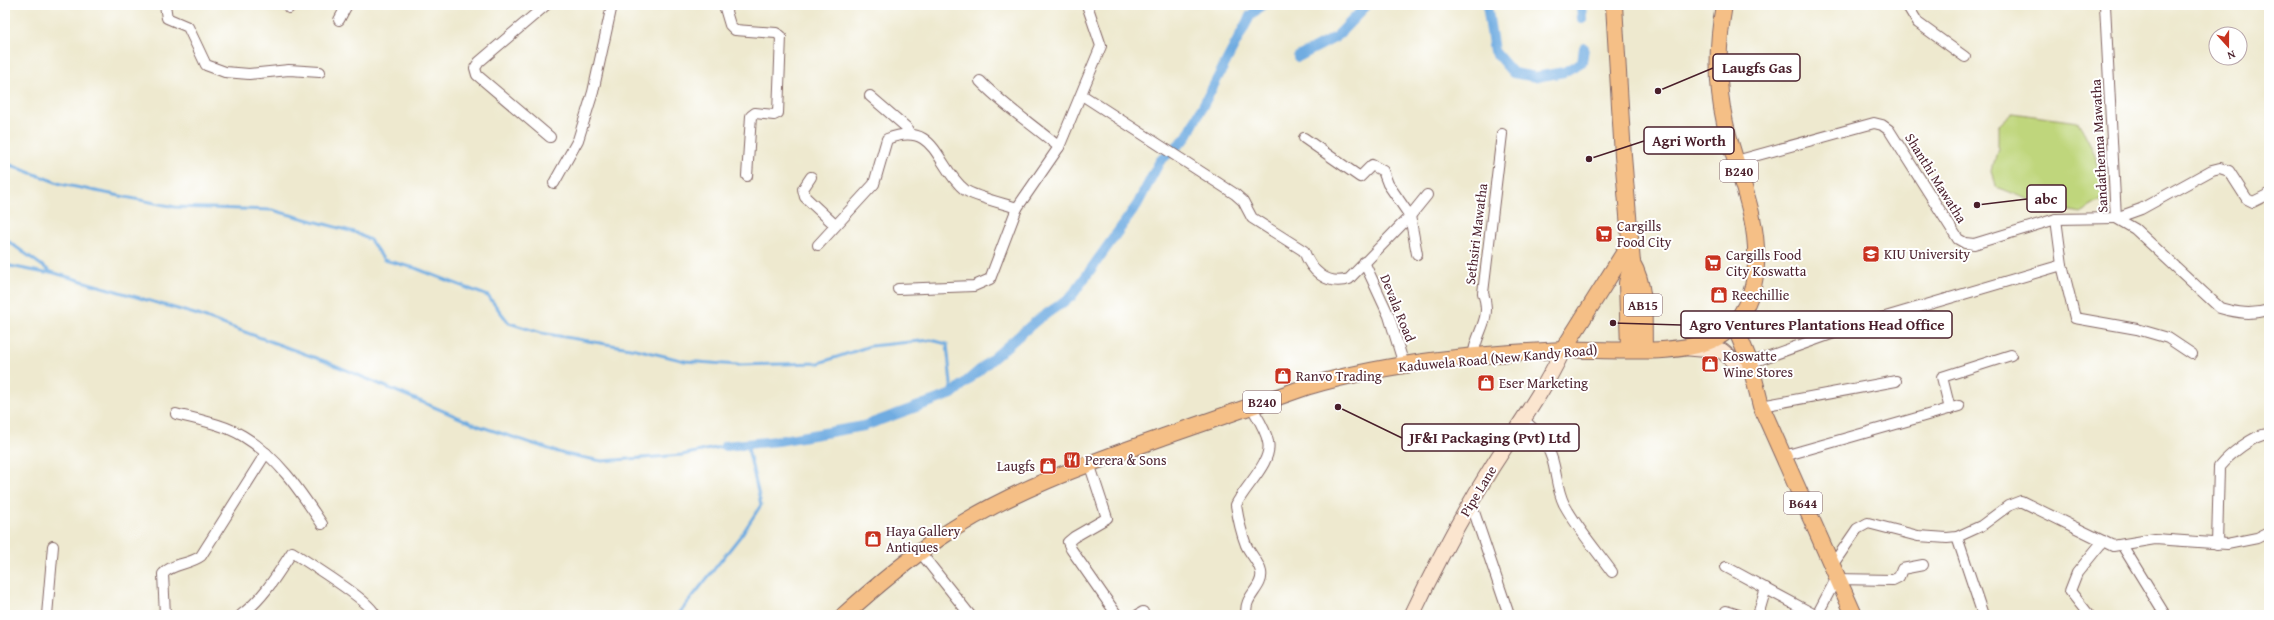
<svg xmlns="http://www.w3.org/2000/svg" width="2274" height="620" font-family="'Gentium Book Plus',serif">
<rect width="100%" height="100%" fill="#fff"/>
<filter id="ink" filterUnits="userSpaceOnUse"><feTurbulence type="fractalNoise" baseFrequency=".025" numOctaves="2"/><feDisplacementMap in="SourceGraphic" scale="8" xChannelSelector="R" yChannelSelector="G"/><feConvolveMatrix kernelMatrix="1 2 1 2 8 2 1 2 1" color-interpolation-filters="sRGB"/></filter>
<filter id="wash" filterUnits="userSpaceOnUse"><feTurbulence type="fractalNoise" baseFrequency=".012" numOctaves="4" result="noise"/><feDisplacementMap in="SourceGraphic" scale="16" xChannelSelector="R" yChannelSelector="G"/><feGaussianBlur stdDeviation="0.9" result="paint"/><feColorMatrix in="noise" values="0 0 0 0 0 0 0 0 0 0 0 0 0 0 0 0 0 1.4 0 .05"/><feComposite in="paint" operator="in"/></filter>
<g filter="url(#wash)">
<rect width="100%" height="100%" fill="#eee9cf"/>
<path fill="#bfd67b" stroke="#847a53" d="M2012,113L2078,122C2095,149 2099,167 2107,197L2080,213L2042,205L1996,187L1992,170L1998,148V126Z"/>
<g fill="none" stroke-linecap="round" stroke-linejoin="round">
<g stroke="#6face1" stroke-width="3">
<polyline points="5,163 61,184 175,207 272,210 354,232 370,240 384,260 415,268 488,296 509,323 541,333 636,349 685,361 738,365 819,363 870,346 931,340 947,344 952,394"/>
<polyline points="5,239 51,272 198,315 327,362 479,426 564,454 602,461 682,455 725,446"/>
<polyline points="5,265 45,273 51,272"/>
<polyline points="678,615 742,534 761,505 747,444"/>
</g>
<g stroke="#6face1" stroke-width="10">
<polyline points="1487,5 1494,51 1513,73 1536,77 1564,72 1582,62 1584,48"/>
<polyline points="1581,5 1582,19"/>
<polyline points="1298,57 1336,37 1367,5"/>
<polyline points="725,446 778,441 864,426 952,394 1036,321 1071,297 1137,205 1160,161 1186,138 1250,16 1262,5"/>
</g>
</g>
</g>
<g filter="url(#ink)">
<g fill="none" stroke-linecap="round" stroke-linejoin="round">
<g stroke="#836664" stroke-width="12">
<g id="street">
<polyline points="165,5 167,18 188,27 206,65 225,72 249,74 289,70 320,72"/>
<polyline points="287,5 289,8"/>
<polyline points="546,5 479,62 475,68 477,75 550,137"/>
<polyline points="724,5 730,25 735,30 776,33 781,36 778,113 774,115 755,113 751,116 747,176"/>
<polyline points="1907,5 1918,23 1965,57"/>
<polyline points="2105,5 2116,218"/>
<polyline points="339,20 347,5"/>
<path d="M980,81C1004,106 1033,125 1059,147"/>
<path d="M1082,95L1235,194L1243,201L1252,218L1304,251C1311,271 1327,286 1349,279L1410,216L1427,195"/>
<polyline points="870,96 906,127 910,134"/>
<polyline points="1304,138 1360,177 1372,165 1383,171 1388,184 1410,216 1417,254"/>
<polyline points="1736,161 1874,123 1882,125 1889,130 1958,239 1965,243 1974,244 2056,219 2116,218 2141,209 2212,170 2220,168 2229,171 2247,199 2253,202 2269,194"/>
<polyline points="811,177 803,189 805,197 835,225"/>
<polyline points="554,183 578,140 593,92 612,5"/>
<path d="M2116,218L2135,229L2220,308C2238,313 2251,315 2269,310"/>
<polyline points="2056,219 2062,265"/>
<path d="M818,245L874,184L887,139C937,120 935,166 965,190C973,196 1005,204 1017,208L1059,147L1101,46L1087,5"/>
<polyline points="1364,262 1389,316 1404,365"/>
<polyline points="898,289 974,286 990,279 1017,208"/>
<path d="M1473,358C1475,331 1493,321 1483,293L1502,134"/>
<polyline points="1750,363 1848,328 2062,265 2075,318 2137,329 2168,338 2192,354"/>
<polyline points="1761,406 1896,381"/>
<polyline points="1950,409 1942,377 2011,355"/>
<path d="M176,414C199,420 223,424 243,436C278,457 300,491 322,524"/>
<path d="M1522,419C1538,431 1550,447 1554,466C1557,480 1558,492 1564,504C1577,528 1596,550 1612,572"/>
<polyline points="1784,456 1959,406"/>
<polyline points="1089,463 1107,518 1074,537 1068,542 1071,549 1117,615"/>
<polyline points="1471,503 1509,615"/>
<polyline points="1957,537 1983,615"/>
<path d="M2217,544L2219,467C2228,456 2254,434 2269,434"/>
<polyline points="2122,545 2165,615"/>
<polyline points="920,552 970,615"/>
<polyline points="1726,567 1815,615"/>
<polyline points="1831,567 1857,529 1868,523 1918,536 1947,538 1957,537 1981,526 2008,506 2021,501 2113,546 2155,539 2227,544 2257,538 2269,532"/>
<polyline points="1726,611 1739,615"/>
<polyline points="47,615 53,546"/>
<path d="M165,615L163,574C172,563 189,565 201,556L266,453"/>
<path d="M241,615C263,599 277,575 292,552C307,562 371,601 375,615"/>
<polyline points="1138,615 1143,612"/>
<path d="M1247,615C1242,597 1264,588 1261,572C1259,562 1250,554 1246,545C1241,532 1238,518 1236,505C1244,487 1273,462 1268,442C1266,430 1257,417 1251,406"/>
<polyline points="1758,615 1766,588"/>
<polyline points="1817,615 1836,579 1893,580 1899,577 1902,569 1923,565"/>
<polyline points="2089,615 2070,591 2077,573 2103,541"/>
</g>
</g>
<g stroke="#836664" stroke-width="17">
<g id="secondary">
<polyline points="1689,348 1722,351 1743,369"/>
<path d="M1412,615C1436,564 1462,515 1492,467C1516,429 1544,391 1563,350"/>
</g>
</g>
<g stroke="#836664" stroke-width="18">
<g id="primary">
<polyline points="1614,5 1623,156 1632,263 1627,283 1629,349"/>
<path d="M1632,263C1647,288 1643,321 1644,349"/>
<polyline points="1734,324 1750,363 1761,406 1854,615"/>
<polyline points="1563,350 1631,242"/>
<path d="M844,615C874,588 905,562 938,539C1006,492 1086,464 1163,437C1212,420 1260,403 1309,386C1391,362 1478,354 1563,350C1607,348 1680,358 1718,337C1743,323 1755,291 1756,265C1759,215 1736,171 1725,123C1716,84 1717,44 1724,5"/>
</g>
</g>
<use href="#street" stroke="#fff" stroke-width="10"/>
<use href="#secondary" stroke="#fbe5cf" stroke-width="15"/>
<use href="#primary" stroke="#f5bf86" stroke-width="16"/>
</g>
</g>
<defs>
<g id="supermarket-square" transform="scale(0.9)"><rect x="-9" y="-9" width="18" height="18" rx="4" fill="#c8321e" stroke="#fff"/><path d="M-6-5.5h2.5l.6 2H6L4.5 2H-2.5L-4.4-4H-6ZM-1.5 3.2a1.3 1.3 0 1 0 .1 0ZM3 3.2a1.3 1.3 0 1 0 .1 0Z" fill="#fff"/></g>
<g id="school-square" transform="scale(0.9)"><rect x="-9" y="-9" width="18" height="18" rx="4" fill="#c8321e" stroke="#fff"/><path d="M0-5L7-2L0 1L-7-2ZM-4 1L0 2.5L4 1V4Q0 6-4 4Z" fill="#fff"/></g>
<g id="shop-square" transform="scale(0.9)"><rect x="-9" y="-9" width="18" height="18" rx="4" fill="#c8321e" stroke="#fff"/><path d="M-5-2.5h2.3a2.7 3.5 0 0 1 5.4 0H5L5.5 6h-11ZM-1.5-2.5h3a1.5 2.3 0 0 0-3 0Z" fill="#fff"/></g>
<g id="restaurant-square" transform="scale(0.9)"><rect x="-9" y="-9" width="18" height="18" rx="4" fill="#c8321e" stroke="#fff"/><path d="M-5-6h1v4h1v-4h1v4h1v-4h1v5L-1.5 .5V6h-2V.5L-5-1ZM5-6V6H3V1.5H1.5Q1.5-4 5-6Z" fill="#fff"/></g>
</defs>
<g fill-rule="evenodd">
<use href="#supermarket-square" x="1604" y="234"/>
<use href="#school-square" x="1871" y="254"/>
<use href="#supermarket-square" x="1713" y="263"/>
<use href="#shop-square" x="1719" y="295"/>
<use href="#shop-square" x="1710" y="364"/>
<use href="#shop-square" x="1283" y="376"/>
<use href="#shop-square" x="1486" y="383"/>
<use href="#restaurant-square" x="1072" y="460"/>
<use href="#shop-square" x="1048" y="466"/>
<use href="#shop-square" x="873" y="539"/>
</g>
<g text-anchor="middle" stroke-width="4" stroke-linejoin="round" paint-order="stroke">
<g fill="#fff" stroke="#80626b" stroke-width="1">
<rect x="1720" y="160" width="38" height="22" rx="3"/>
<rect x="1624" y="294" width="38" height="22" rx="3"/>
<rect x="1243" y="391" width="38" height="22" rx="3"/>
<rect x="1784" y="492" width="38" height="22" rx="3"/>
</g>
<g font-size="13" font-weight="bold" fill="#4a1f2b">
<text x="1739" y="176">B240</text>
<text x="1643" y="310">AB15</text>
<text x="1262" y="407">B240</text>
<text x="1803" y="508">B644</text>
</g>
<g font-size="14" fill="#4a1f2b" stroke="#fff">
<text transform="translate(2099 146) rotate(-93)" y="5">Sandathenna Mawatha</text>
<text transform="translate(1936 178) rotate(58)" y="5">Shanthi Mawatha</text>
<text transform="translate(1476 234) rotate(-83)" y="5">Sethsiri Mawatha</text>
<text transform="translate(1398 308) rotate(68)" y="5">Devala Road</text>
<text transform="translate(1498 358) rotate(-5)" y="5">Kaduwela Road (New Kandy Road)</text>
<text transform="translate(1478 491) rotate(-59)" y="5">Pipe Lane</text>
</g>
<g font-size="14" fill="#4a1f2b" stroke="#fff" text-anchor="start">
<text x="1617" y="231">Cargills<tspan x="1617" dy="16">Food City</tspan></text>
<text x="1884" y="259">KIU University</text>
<text x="1726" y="260">Cargills Food<tspan x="1726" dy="16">City Koswatta</tspan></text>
<text x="1732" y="300">Reechillie</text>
<text x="1723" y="361">Koswatte<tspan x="1723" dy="16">Wine Stores</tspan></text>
<text x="1296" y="381">Ranvo Trading</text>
<text x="1499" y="388">Eser Marketing</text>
<text x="1085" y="465">Perera &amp; Sons</text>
<text x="1035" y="471" text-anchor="end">Laugfs</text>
<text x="886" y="536">Haya Gallery<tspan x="886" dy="16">Antiques</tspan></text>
</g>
</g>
<path fill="none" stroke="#4a1f2b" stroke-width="1.5" d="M1658 91L1713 68M1589 159L1644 141M1977 205L2027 199M1613 323L1681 325M1338 407L1402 438"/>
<g fill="#4a1f2b" stroke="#fff" stroke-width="1.5">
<circle cx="1658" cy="91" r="4"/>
<circle cx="1589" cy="159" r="4"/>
<circle cx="1977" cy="205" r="4"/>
<circle cx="1613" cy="323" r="4"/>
<circle cx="1338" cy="407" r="4"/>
</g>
<g fill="#fff" stroke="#4a1f2b" stroke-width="1.5">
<rect x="1713" y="54" width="87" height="27" rx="4"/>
<rect x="1644" y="127" width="90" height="27" rx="4"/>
<rect x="2027" y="185" width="39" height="27" rx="4"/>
<rect x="1681" y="311" width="271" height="27" rx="4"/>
<rect x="1402" y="424" width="177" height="27" rx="4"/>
</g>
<g font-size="15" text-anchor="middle" font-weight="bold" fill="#4a1f2b">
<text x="1757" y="73">Laugfs Gas</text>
<text x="1689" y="146">Agri Worth</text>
<text x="2046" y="204">abc</text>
<text x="1817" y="330">Agro Ventures Plantations Head Office</text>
<text x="1490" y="443">JF&amp;I Packaging (Pvt) Ltd</text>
</g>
<rect width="2274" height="620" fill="none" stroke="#fff" stroke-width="20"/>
<g transform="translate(2228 46) rotate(159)"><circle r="19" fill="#ffffff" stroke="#b7a5aa"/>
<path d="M0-3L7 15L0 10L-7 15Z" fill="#c8321e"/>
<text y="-6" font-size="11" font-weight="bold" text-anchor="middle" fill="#4a1f2b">N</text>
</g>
</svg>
